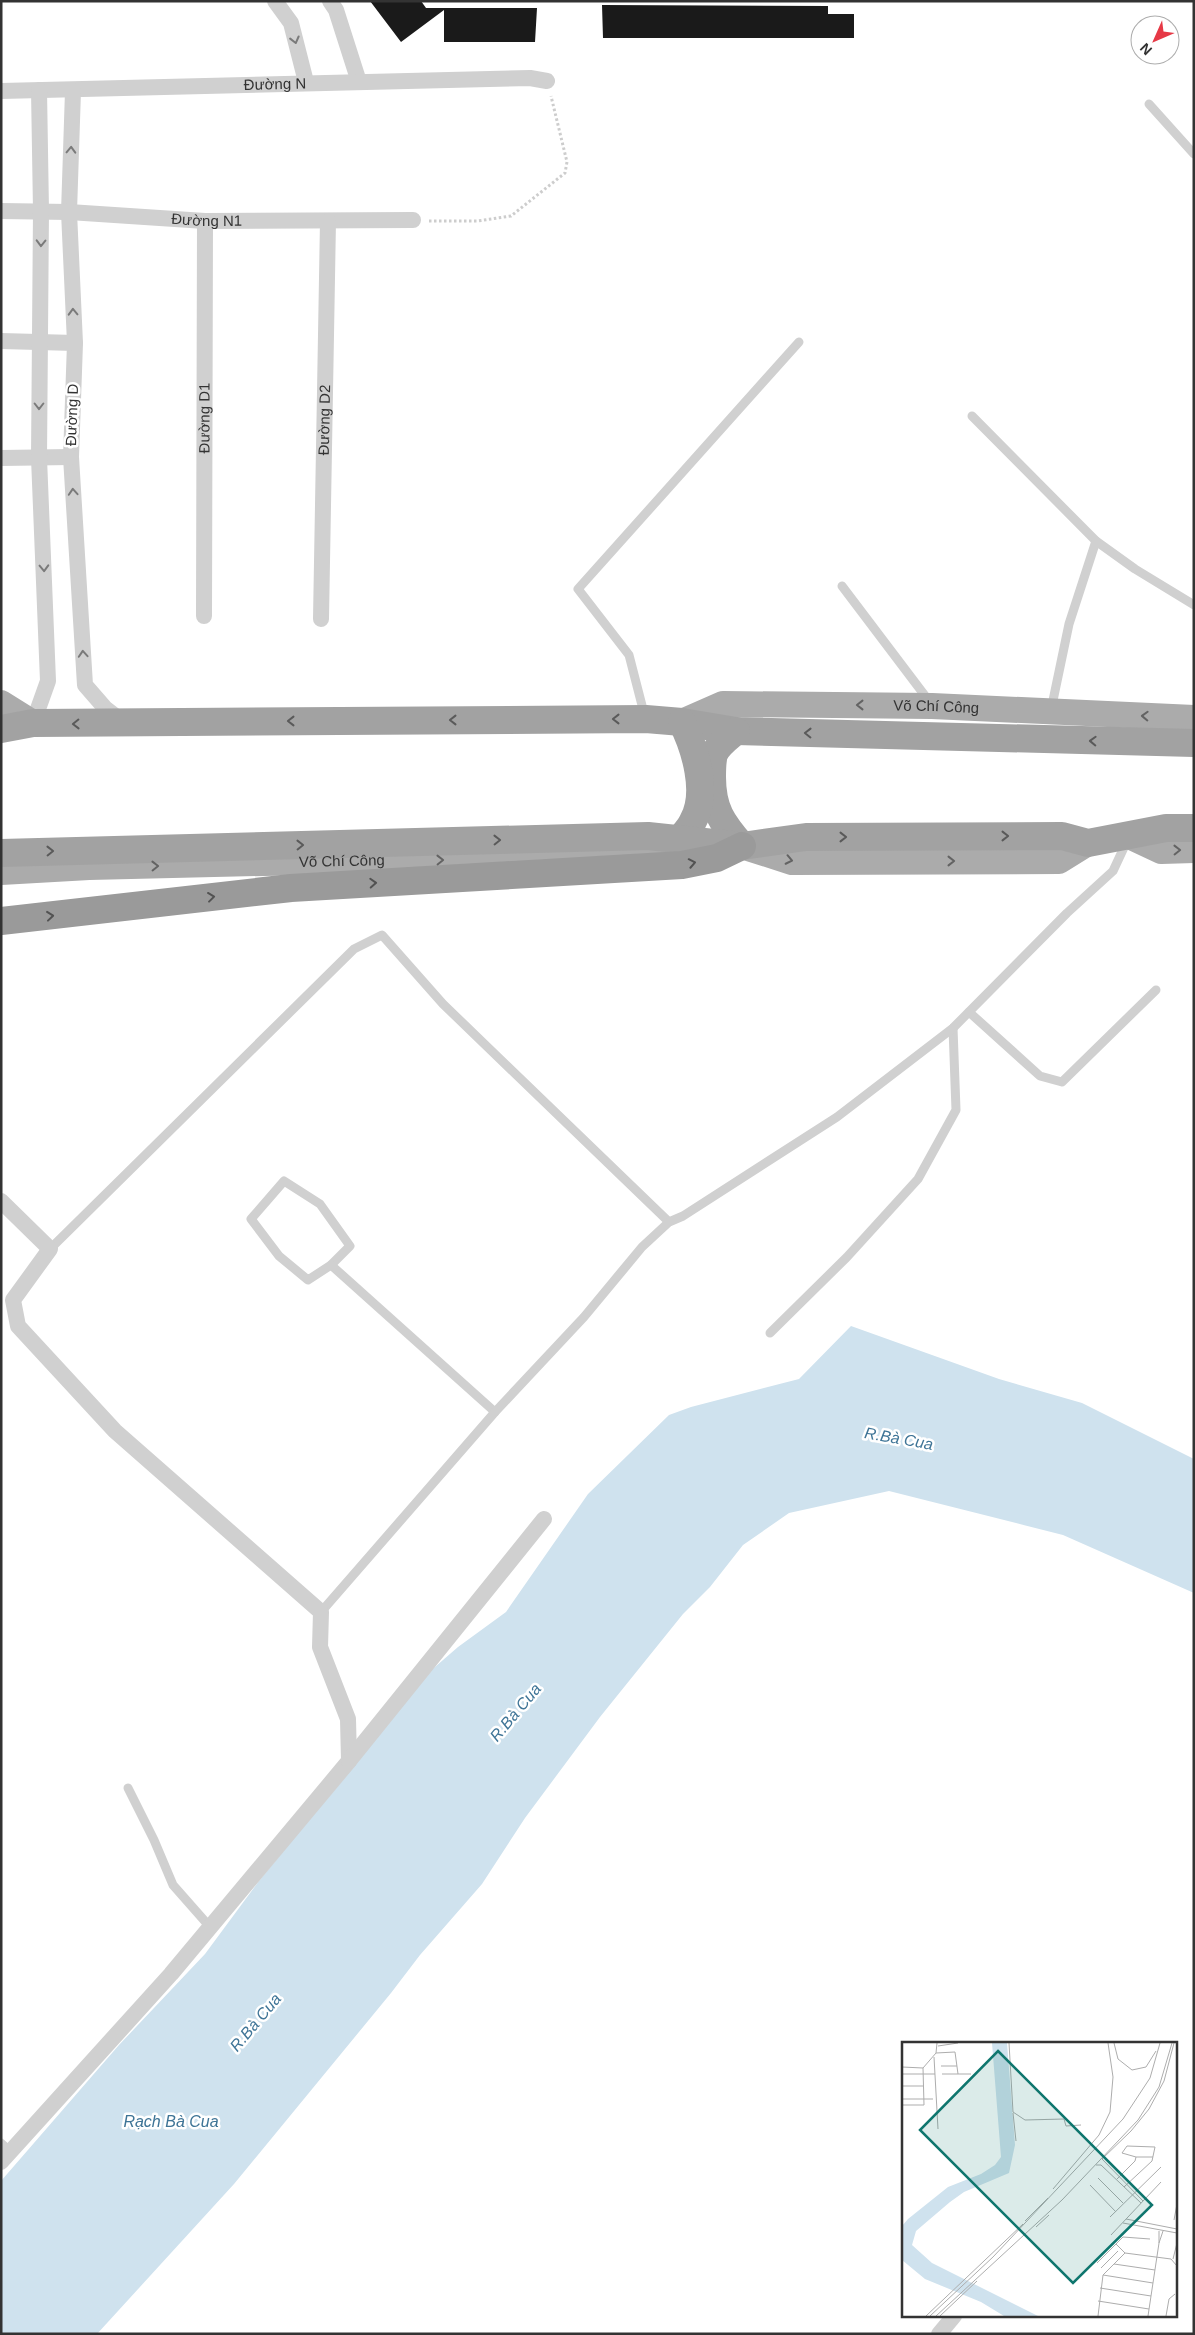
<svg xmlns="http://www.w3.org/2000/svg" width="1195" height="2335" font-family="Helvetica,sans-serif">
<rect width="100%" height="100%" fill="#fff"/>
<polygon fill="#cfe2ee" points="851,1326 999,1379 1082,1403 1194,1459 1194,1593 1063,1535 889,1491 789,1513 743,1545 710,1587 683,1614 600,1717 525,1818 482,1884 420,1955 391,1993 234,2184 97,2334 1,2334 1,2181 119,2045 205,1954 259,1881 428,1673 458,1647 506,1612 588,1494 669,1415 691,1407 799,1379"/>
<g fill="#1a1a1a">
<polygon points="370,1 421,1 426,8 537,8 535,42 444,42 444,10 401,42"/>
<polygon points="602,5 828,6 828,14 854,14 854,38 603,38"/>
</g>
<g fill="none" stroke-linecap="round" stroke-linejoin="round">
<polyline stroke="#cdcdcd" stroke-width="3" stroke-dasharray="2.5 2.5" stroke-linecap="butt" points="429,221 478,221 511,216 565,173 567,162 551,96"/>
<g stroke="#d0d0d0" stroke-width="9">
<polyline points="1149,104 1194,154"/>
<polyline points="972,416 1096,541 1135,569 1194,605"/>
<polyline points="842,586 929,701"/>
<polyline points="1051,710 1069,624 1096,541"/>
<polyline points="645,717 629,655 578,589 799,342"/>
<polyline points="969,1012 1040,1076 1062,1082 1156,990"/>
<polygon points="284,1181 320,1204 350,1246 331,1265 308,1280 279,1256 251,1219"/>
<polyline points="50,1249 354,949 382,935 443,1004 669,1222"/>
<polyline points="331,1265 495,1412"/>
<polyline points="770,1333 847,1257 918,1179 956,1110 953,1028"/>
<polyline points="321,1612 495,1412 584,1317 642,1247 669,1222 683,1216 837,1117 953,1028 1067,913 1113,871 1127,841"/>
<polyline points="128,1788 154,1840 173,1885 210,1927"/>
<polyline points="1,2143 11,2152"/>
</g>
<g stroke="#d0d0d0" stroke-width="16">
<polyline points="275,1 291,23 306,82"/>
<polyline points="330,1 336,10 359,82"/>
<path id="s1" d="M1,91L530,78L547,81"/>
<polyline points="73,91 69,212 75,343 71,457 85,685 105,708 123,722"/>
<path id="s2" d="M1,211L69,212L205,221L413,220"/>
<polyline points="1,341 75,343"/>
<polyline points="1,458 71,457"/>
<path id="s3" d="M204,616L205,221"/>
<path id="s4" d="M321,619L328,221"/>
<polyline points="33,723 48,681 39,458 41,211 39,90"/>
<polyline points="1,1201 50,1249 13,1300 18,1326 115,1431 321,1612 320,1647 348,1719 349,1761 171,1974 1,2162"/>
<polyline points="349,1761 544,1519"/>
<polyline points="939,2334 954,2316"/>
</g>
<g stroke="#ababab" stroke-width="26">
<polyline points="1,703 33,723"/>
<path id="s5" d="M682,722L723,704L932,706L1194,718"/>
<polyline points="1129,836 1161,851 1194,850"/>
<polyline points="742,846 792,862 1059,861 1088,843"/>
<path id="s6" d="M1,872L89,867L644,854L666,850L679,840"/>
</g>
<g stroke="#a2a2a2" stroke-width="28">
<polyline points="1,729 33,723 646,719 682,722 736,731 1194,743"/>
<path d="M736,731C729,737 718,745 714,754C712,761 712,770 712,777C712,809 722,823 742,846"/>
<path d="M679,840C684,834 690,828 693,821C709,793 695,748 682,722"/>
<polyline points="1,853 648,836 742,846 806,837 1062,836 1088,843 1166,828 1194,828"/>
</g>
<polyline stroke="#9a9a9a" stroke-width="28" points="1,921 291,888 682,865 717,858 742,846"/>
</g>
<defs><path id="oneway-chevron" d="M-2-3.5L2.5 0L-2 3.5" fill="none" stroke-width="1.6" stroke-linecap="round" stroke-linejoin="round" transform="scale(1.25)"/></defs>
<g stroke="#7a7a7a">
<use href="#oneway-chevron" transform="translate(295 40) rotate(76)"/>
<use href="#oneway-chevron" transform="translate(71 150) rotate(-88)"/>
<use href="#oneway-chevron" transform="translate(41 243) rotate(91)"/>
<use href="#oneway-chevron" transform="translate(73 312) rotate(-92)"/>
<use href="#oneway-chevron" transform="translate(39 406) rotate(90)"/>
<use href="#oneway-chevron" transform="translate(73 492) rotate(-94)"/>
<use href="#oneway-chevron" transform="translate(44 568) rotate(88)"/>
<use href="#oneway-chevron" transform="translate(83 654) rotate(-94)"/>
</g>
<g stroke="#636363">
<use href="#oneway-chevron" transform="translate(860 705) rotate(-180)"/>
<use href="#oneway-chevron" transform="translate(1145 716) rotate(-178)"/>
<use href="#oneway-chevron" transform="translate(1177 850) rotate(-1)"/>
<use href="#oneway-chevron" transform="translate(440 860) rotate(-1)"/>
<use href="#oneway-chevron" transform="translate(789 860) rotate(12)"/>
<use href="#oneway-chevron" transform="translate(951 861)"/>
<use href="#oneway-chevron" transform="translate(155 866) rotate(-1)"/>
</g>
<g stroke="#5a5a5a">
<use href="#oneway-chevron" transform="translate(616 719) rotate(180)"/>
<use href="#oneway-chevron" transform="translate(453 720) rotate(180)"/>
<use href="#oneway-chevron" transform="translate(291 721) rotate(180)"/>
<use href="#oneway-chevron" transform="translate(76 724) rotate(179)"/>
<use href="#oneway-chevron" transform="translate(808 733) rotate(-179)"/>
<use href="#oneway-chevron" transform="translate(1093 741) rotate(-178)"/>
<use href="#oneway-chevron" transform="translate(1005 836)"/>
<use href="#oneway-chevron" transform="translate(843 837)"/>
<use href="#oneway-chevron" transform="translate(497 840) rotate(-1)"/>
<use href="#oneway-chevron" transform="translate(300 845) rotate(-1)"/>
<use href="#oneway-chevron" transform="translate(50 851) rotate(-1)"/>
</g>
<g stroke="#525252">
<use href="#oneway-chevron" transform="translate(692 863) rotate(-11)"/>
<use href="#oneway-chevron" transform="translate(373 883) rotate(-3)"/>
<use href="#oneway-chevron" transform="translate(211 897) rotate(-7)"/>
<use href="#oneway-chevron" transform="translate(50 916) rotate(-6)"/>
</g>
<g text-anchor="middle" stroke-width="5" stroke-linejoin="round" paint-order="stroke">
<g font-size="15" fill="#333" stroke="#fff">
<text dy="5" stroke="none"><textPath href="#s1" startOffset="274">Đường N</textPath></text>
<text dy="5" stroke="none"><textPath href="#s2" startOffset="206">Đường N1</textPath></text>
<text transform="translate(72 415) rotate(-88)" y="5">Đường D</text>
<text dy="5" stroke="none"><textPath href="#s3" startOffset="198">Đường D1</textPath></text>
<text dy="5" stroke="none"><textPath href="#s4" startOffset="199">Đường D2</textPath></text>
<text dy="5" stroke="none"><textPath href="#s5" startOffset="258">Võ Chí Công</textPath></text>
<text dy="5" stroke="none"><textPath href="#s6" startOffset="341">Võ Chí Công</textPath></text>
</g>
<g font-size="16" font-style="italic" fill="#3f7597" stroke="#fff">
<text transform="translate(899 1438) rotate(10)" y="6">R.Bà Cua</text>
<text transform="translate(515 1712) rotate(-50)" y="6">R.Bà Cua</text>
<text transform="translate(255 2022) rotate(-50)" y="6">R.Bà Cua</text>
<text x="171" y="2127">Rạch Bà Cua</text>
</g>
</g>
<g transform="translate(902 2042)">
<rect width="275" height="275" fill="#fff"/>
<path d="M90,1H105L113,103L107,131L62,150L48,160L14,189L10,203L30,221L136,274H102L79,260L23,237L0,218V184L6,177L46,145L79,132L93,123L99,115Z" fill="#cfe2ee"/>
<path fill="none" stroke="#adadad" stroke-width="1" d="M107,1L111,70L123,78L162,77L164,84L179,83M212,1L216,17L230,28L244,25L254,9M36,4L56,1M34,11L53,10L56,32M32,15L36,87M39,24H55M0,25L21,26M0,32H33M40,32H69M0,44H21M0,57H31M0,63H22L21,26L34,11L35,1M111,71L114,99M234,115H251M200,117L241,159M200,117L229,89L247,67L262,39L272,1M194,123H199L239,161M196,136L221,161M215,137L233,119L234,115L220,111L225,104L253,105L250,119L222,145M188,143L214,170M151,147L197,93L208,70L211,35L206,1M208,175L259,125M224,177L275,187M272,178L275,162M123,179L146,156M221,181L275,191M134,185L147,173M257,189V201L261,189M209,193L259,140M214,202L223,211L269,217L275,224M271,217L275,201M195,221L221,195L248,197M212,222L253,228M199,226L216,209M201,233L251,241M198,246L249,254M196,259L247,267M24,274L121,182M28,274L91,215L221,77L248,36L258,1M34,274L160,158L236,78L257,45L270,1M38,274L75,239M196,274L201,233L223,211M246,274L257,201M264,274L267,257L273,252"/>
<path fill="#0f766e" fill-opacity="0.15" stroke="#0f766e" stroke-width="2.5" d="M96,9L250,163L171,241L18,88Z"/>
<rect width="275" height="275" fill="none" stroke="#333" stroke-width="2.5"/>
</g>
<rect width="1195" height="2335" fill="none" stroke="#333333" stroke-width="5"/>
<g transform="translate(1155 40) rotate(225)"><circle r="24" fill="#ffffff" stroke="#adadad"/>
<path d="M0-4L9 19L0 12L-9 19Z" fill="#e63946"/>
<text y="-8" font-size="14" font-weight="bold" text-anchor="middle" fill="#333333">N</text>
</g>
</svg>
